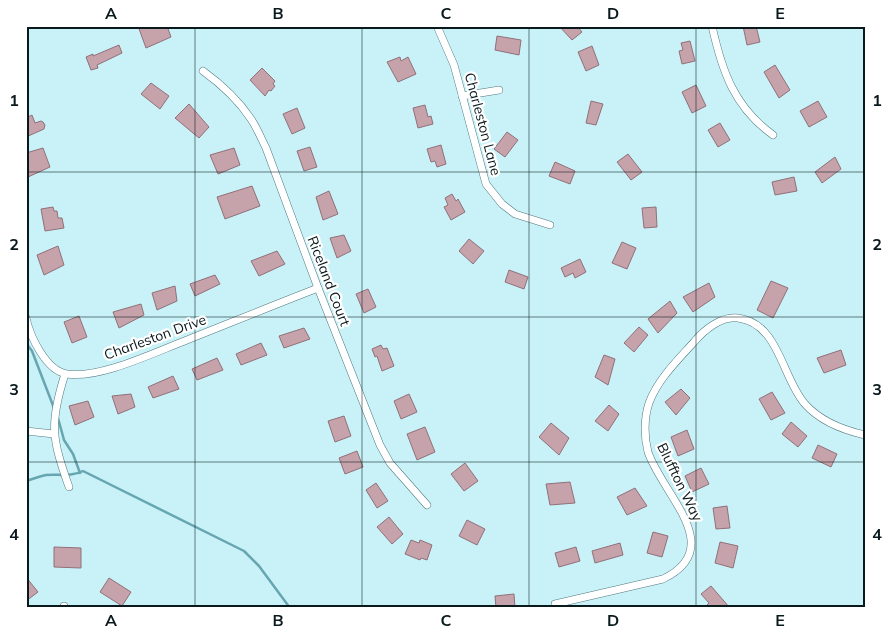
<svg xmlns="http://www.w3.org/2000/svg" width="891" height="634" font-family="Mulish,sans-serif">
<rect width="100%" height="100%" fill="#c8f2f8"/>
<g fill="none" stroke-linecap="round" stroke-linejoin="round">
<g stroke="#67a6b0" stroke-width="2.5">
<polyline points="26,343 32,351 54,408"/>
<polyline points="58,418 64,440 73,454 80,473"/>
<path d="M26,481C33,479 40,476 46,475C58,474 72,477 83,471L244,551L259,566L290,608"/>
</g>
</g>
<g fill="#c6a2ab" stroke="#917078">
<polygon points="138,26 167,26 171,37 146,48"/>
<polygon points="559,26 577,26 582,32 572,40"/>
<polygon points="743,26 756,26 760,42 747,45"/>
<polygon points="497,36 521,40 519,55 495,50"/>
<polygon points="690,41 695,61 682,64 679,51 683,50 681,43"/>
<polygon points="119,45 122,53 97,65 98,68 91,70 86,57 93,54 93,56"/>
<polygon points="592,46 599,65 586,71 578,52"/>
<polygon points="400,57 401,61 408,57 416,74 398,82 387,62"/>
<polygon points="775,65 790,90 779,98 764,72"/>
<polygon points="262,68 275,81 273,84 275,86 271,91 269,90 265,96 250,80"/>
<polygon points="151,83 169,96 160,109 141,94"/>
<polygon points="696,85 706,106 692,113 682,92"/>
<polygon points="591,101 603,104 596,125 586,123"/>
<polygon points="818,101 827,117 809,127 800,111"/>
<polygon points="189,104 209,127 199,138 175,118"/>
<polygon points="425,105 428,117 431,116 433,124 418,128 413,108"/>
<polygon points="297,108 305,128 292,134 283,114"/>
<polygon points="32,115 35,123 41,121 43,122 45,125 44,129 26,137 26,118"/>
<polygon points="720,123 730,140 718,147 708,130"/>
<polygon points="507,132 518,140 505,157 494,149"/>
<polygon points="441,145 446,164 437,167 435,161 431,162 427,149"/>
<polygon points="310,147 317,167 304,171 297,151"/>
<polygon points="43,148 50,167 28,177 26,171 26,153"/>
<polygon points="234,148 240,165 218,174 210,155"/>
<polygon points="628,154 642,172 631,180 617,162"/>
<polygon points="835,157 841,169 822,183 815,172"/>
<polygon points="555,162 575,171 570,184 549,176"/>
<polygon points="794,177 797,191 775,195 772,182"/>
<polygon points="252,186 260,206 225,219 217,197"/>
<polygon points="329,191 338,214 323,220 316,197"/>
<polygon points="452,194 456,201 458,199 465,212 451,220 444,207 448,205 445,198"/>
<polygon points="53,207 54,211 57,211 58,218 62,218 64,228 45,231 41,209"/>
<polygon points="656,207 657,227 644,228 642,208"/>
<polygon points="344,235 351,251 337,258 330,238"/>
<polygon points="469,239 484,251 473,264 459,251"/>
<polygon points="622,242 636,248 627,269 612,263"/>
<polygon points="58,246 64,265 44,275 37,255"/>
<polygon points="277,251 285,264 259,276 251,261"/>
<polygon points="580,259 586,272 575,278 573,273 565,277 561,268"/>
<polygon points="509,270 528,277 524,289 505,282"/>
<polygon points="215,275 220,284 195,296 190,284"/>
<polygon points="771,281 788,288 773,318 757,310"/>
<polygon points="709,283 715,297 693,312 683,297"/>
<polygon points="175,286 177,301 157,310 152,293"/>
<polygon points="368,289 376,307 364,313 356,294"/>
<polygon points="670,301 677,313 658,333 648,319"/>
<polygon points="141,304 144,315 119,328 113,312"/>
<polygon points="79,316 87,337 72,343 64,322"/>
<polygon points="639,327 648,335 634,352 624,343"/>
<polygon points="304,328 310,339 284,348 279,336"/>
<polygon points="261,343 267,355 241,365 236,354"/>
<polygon points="381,345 383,349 387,348 394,366 382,371 377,356 375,357 372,349"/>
<polygon points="841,350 846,365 824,373 817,358"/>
<polygon points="604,355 615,359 608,385 595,377"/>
<polygon points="217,358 223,370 197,380 192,369"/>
<polygon points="173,376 179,389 153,398 148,387"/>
<polygon points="681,389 690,398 676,415 665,402"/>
<polygon points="772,392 785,413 771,420 759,399"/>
<polygon points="131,394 135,407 118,414 112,396"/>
<polygon points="409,394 417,412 401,419 394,401"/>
<polygon points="88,401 94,417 75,425 69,406"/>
<polygon points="609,405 619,414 608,431 595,421"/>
<polygon points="344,416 351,436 335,442 328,421"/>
<polygon points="791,422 807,436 798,447 782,434"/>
<polygon points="551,423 569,438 559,455 539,437"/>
<polygon points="425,427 435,452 417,460 407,434"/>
<polygon points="687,430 694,449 678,456 671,437"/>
<polygon points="818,445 837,454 831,467 812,458"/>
<polygon points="357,451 363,467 345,474 339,458"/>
<polygon points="465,463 478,481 464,491 451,474"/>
<polygon points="701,468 709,484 692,492 685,476"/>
<polygon points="570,482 575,503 550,505 546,484"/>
<polygon points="376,483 388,501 377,508 366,490"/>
<polygon points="635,488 647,506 627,515 617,497"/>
<polygon points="727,506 730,528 716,529 713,508"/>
<polygon points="389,517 403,534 392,544 377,527"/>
<polygon points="467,520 485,529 477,545 459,536"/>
<polygon points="653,532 668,536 662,557 647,553"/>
<polygon points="411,540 419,543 420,540 432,545 427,560 421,558 420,560 405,554"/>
<polygon points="720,542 738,546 733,568 715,563"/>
<polygon points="620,543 623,555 595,563 592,551"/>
<polygon points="54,547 81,548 81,568 54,567"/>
<polygon points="576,547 580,561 559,567 555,553"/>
<polygon points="26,577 38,592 26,601"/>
<polygon points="109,578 131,592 122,606 100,592"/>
<polygon points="711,586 730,608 704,608 709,603 701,594"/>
<polygon points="514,594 515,608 496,608 495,596"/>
</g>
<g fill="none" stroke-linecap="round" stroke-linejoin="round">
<g stroke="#52787e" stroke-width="8">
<g id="street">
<polyline points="437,26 454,65 486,184 502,204 515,214 550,225"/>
<path d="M712,26C722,71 734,107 773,135"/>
<path d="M203,71C221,84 239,101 251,119C257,128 261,138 266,148L318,288L380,445L390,463L427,505"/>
<polyline points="462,96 499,90"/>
<path d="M26,318C30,336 46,371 67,374C100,379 155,352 187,340C230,323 274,305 318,288"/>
<path d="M65,374C49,424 52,439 69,487"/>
<polyline points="26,431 54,434"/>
<path d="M555,604L663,579C728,548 662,494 648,452C644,437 644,418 649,403C658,379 677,361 694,342C704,330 721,316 738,318C779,323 782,378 805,404C820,421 843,430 865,435"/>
<polyline points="64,606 64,608"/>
</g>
</g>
<use href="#street" stroke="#fff" stroke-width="7"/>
</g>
<path fill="none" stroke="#09191c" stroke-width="1" stroke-opacity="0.55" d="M195,26V608M362,26V608M529,26V608M696,26V608M26,172H865M26,317H865M26,462H865"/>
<g text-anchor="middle" stroke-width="4.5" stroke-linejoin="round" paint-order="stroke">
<g font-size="14" fill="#09191c" stroke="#fff">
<text transform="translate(483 124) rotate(75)" y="5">Charleston Lane</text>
<text transform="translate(329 281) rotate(69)" y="5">Riceland Court</text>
<text transform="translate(155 337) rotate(-20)" y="5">Charleston Drive</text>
<text transform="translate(680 482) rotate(64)" y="5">Bluffton Way</text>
</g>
</g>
<rect width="891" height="634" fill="none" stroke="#ffffff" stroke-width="55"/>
<rect x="28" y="28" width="836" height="578" fill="none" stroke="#09191c" stroke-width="2"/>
<g font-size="16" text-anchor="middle" font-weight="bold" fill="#09191c">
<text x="111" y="19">A</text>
<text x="278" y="19">B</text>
<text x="446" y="19">C</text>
<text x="613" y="19">D</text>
<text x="780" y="19">E</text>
<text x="14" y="106">1</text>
<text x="877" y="106">1</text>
<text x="14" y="250">2</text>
<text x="877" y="250">2</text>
<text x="14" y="395">3</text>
<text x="877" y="395">3</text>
<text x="14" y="540">4</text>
<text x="877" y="540">4</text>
<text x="111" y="626">A</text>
<text x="278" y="626">B</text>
<text x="446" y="626">C</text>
<text x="613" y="626">D</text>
<text x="780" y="626">E</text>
</g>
</svg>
